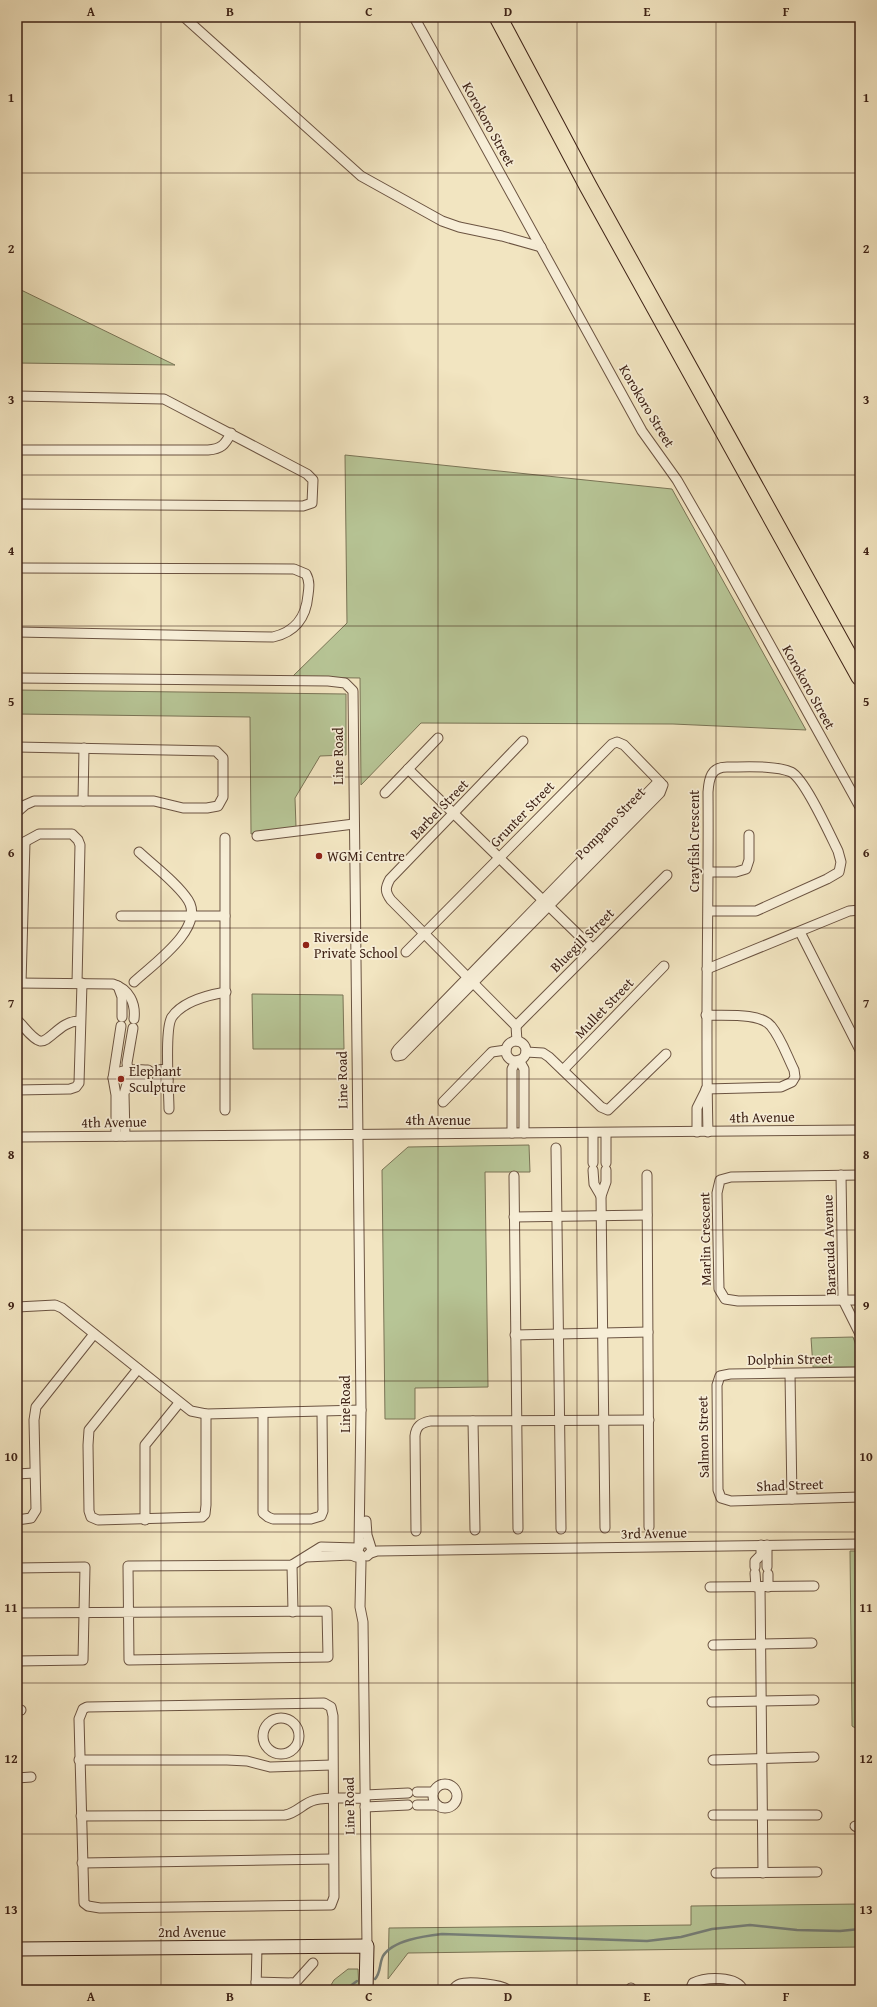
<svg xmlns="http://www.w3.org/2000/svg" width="877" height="2007" font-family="'Gentium Book Plus',serif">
<rect width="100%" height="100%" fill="#f2e5c1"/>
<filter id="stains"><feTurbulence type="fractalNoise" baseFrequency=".005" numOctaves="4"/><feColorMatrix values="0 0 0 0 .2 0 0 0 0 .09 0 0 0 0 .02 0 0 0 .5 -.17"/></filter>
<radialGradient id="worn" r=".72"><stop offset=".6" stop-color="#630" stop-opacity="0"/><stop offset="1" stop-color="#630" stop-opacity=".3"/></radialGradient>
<g fill="#b7c596" stroke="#7a7456">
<polygon points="17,288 175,365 17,363"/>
<polygon points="345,455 672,489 806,730 673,724 421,723 361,785 360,678 292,677 347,623"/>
<polygon points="17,690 346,694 346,755 320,756 295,798 296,827 251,834 250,717 17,714"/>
<polygon points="252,994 343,995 344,1049 253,1049"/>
<polygon points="529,1145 530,1172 485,1172 488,1387 415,1388 415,1419 385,1419 382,1170 408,1147"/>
<polygon points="853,1337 860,1356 860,1364 857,1367 813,1367 811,1338"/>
<polygon points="850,1551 860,1551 860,1731 852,1726"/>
<polygon points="860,1904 860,1947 408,1953 388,1979 389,1928 691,1925 691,1906"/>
<polygon points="348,1969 358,1969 359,1990 328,1990 334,1980"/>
</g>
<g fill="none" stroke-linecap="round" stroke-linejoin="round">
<g stroke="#767f78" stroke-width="2.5">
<path d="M375,1979C381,1973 379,1964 383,1956C393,1940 425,1936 442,1934L647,1941L681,1937L712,1929L750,1925L797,1930L840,1931L860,1929"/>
<polyline points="345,1990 357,1981"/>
</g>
<g stroke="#6b5341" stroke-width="11">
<g id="street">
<polyline points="184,17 361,176 442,221 459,227 502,236 541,247"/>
<polyline points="414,17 642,431 677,480 718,551 860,807"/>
<polyline points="17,396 164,399 307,474 313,480 312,503 303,506 17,504"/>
<path d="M17,450H208C221,449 225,445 231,433"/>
<path d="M17,568L294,569L306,574C310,581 309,588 308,595C306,618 295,632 273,637L17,632"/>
<polyline points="17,678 328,681 345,683 353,691 361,1410 359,1545"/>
<polyline points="17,747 216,751 223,758 223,797 218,806 207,808 183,808 154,801 34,801 25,805 17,812"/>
<polyline points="408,769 593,949"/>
<polygon points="658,782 663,785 660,793 402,1055 397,1056 396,1052 398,1049"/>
<polyline points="385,793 438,738"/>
<polyline points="83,801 84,748"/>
<polyline points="257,836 354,824"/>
<polyline points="225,838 225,1110"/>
<polyline points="17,846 39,834 72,834 78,840 80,845 77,983"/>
<polyline points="709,872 736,872 746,869 749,860 749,835"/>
<polyline points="121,916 225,916"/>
<polyline points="800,932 860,1050"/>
<polyline points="406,952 612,744 617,742 624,745 661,783"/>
<polyline points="707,969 849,911 860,910"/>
<path d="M134,982C152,965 206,928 188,900C177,883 154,866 139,852"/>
<path d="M17,983L113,984C129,989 136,1003 134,1019"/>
<polyline points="21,983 25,842"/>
<polyline points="118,986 122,997 122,1017"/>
<path d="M706,1015C723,1016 760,1012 771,1026C781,1038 787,1056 794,1070L795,1077L792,1082L781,1087L706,1089"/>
<path d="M17,1020C23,1025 32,1039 40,1041C49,1043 61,1020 80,1021"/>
<polyline points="516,1026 667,875"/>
<path d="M517,1041L516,1026L391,900C385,892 385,888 390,879L523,741"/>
<circle cx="516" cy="1051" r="10"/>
<polyline points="526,1052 543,1053 549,1057 601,1107 608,1110 666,1054"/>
<polyline points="519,1060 524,1069 524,1133"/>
<polyline points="157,1070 168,1069"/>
<polyline points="563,1070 664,966"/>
<path d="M113,1078C120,1067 136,1070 148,1070"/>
<polyline points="157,1080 168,1080"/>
<polyline points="127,1087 132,1082 148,1080"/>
<polyline points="17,1090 70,1089 76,1087 79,1083 82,983"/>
<polyline points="443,1102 489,1055 492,1052 506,1050"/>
<path d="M169,1109C169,1093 164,1028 172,1017C183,1001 208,995 226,992"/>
<polyline points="697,1132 697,1108 706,1090"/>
<path d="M708,1132C705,1019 709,906 708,792C709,778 711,767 727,767C745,767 775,765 791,772C805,779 830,835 838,851L841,862L839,872L827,879L756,911H708"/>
<polyline points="512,1133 512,1069 516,1061"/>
<polyline points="593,1134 593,1163"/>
<polyline points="116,1136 116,1095 113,1078 121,1026"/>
<polyline points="125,1136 124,1094 129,1077 127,1063 133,1028"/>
<path d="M17,1137C298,1134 579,1134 860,1130"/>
<polyline points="556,1148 561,1529"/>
<polyline points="606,1163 606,1134"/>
<polyline points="593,1170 594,1184 601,1196"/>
<polyline points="647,1175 649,1527"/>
<polyline points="841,1175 843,1300 860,1334"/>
<polyline points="860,1175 731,1177 720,1180 717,1193 719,1289 725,1299 738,1301 860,1300"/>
<polyline points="514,1176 518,1529"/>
<polyline points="514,1217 647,1215"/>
<polyline points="17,1307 55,1305 62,1308 191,1411 206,1414 361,1410"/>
<polyline points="515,1335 648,1332"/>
<polyline points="138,1369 89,1430 88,1445 89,1511 91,1517 98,1520 202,1517 205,1514 206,1505 206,1414"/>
<polyline points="860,1372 730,1374 720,1376 717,1385 718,1490 721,1498 731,1501 860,1497"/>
<polyline points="790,1374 792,1499"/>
<polyline points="263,1413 263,1513 268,1517 273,1519 311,1519 321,1516 323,1511 322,1412"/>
<polyline points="473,1421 475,1530"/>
<polyline points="17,1474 34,1473"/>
<polyline points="17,1520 31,1518 36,1510 34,1420 36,1407 94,1334"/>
<polyline points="145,1520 145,1445 179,1403"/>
<polyline points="366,1521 367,1535 372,1551 367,1556"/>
<polyline points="605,1528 601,1196 606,1182 606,1170"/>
<path d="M416,1531L415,1436C416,1426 421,1423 430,1421L649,1420"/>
<polyline points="767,1545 767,1567"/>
<polyline points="358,1550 361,1543 369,1543"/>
<polyline points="371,1553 377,1551 860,1544"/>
<polyline points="351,1555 360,1554 361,1562 360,1607 363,1622 367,1946"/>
<polyline points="306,1557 351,1555 356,1557"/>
<polyline points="292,1565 293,1612"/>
<polyline points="755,1567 755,1561 761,1555 761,1545"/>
<polyline points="17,1568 85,1567 83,1660 17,1661"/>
<polyline points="755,1573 756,1587"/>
<polyline points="768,1574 768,1587"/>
<polyline points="710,1587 814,1586"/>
<polyline points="760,1587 763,1873"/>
<polyline points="17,1613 327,1611 328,1657 129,1660 128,1566 292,1565 321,1547 358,1548"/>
<polyline points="713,1645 812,1643"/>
<polyline points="712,1702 814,1700"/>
<polygon points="324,1703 331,1707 333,1716 334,1897 331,1905 100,1908 88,1906 84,1903 79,1719 83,1709 87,1707"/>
<polyline points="17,1710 21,1710"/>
<circle cx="281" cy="1736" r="18"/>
<polyline points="79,1760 227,1760 247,1761 270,1767 332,1765"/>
<polyline points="713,1760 814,1757"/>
<polyline points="17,1778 31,1777"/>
<circle cx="445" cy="1796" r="12"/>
<polyline points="417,1792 433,1792"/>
<polyline points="365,1795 408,1793"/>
<polyline points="417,1805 437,1805"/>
<polyline points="365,1807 408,1805"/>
<polyline points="713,1815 817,1815"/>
<path d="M81,1816L285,1815C297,1813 303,1803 315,1800C330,1796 349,1799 365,1798"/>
<polyline points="855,1826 860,1829"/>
<polyline points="82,1863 332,1859"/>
<polyline points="716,1873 817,1872"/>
<polyline points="256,1982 291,1983 291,1990"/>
<polyline points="291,1983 295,1983 313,1963"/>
<polyline points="631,1988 631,1990"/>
<polyline points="256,1990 257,1947"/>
<path d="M453,1990C455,1987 457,1985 460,1984C468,1981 502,1984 508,1990"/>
<path d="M690,1990L693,1983C705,1977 737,1975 743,1990"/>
</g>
</g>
<g stroke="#3e2216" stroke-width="15">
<polyline id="secondary" points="17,1949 367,1946 366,1990"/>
</g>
<g stroke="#3e2216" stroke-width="19">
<polyline id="highway" points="498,17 588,186 860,677"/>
</g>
<use href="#street" stroke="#f7eed7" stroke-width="9"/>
<use href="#secondary" stroke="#f7eed7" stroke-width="13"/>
<use href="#highway" stroke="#f2e5c1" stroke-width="17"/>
</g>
<path fill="none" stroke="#3e2216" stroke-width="1" stroke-opacity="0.55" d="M161,17V1990M300,17V1990M438,17V1990M577,17V1990M716,17V1990M17,173H860M17,324H860M17,475H860M17,626H860M17,777H860M17,928H860M17,1079H860M17,1230H860M17,1381H860M17,1532H860M17,1683H860M17,1834H860"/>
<g fill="#8f2418" stroke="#f7eed7" stroke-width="1.5">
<circle cx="319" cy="856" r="4"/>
<circle cx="306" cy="945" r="4"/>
<circle cx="121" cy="1079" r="4"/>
</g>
<g text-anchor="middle" stroke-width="3.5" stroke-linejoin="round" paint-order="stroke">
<g font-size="14" fill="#3e2216" stroke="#f7eed7">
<text transform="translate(489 124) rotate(61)" y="5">Korokoro Street</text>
<text transform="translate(647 406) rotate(59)" y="5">Korokoro Street</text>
<text transform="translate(809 687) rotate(61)" y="5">Korokoro Street</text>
<text transform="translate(338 756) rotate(-90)" y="5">Line Road</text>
<text transform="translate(439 809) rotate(-46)" y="5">Barbel Street</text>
<text transform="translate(522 814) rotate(-46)" y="5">Grunter Street</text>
<text transform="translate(610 823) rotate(-46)" y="5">Pompano Street</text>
<text transform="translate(694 841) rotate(-90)" y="5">Crayfish Crescent</text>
<text transform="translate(582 940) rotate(-45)" y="5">Bluegill Street</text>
<text transform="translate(604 1008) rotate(-46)" y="5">Mullet Street</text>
<text transform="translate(342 1080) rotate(-91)" y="5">Line Road</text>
<text transform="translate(762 1117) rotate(-1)" y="5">4th Avenue</text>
<text x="438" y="1125">4th Avenue</text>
<text transform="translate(114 1122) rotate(-1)" y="5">4th Avenue</text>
<text transform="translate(705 1239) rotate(-91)" y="5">Marlin Crescent</text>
<text transform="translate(829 1245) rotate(-92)" y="5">Baracuda Avenue</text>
<text transform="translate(790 1359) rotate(-1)" y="5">Dolphin Street</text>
<text transform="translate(345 1404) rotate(-90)" y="5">Line Road</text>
<text transform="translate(703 1437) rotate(-91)" y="5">Salmon Street</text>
<text transform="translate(790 1485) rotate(-2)" y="5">Shad Street</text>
<text transform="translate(654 1533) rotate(-1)" y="5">3rd Avenue</text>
<text transform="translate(349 1806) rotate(-91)" y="5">Line Road</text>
<text x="192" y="1937">2nd Avenue</text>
</g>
<g font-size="14" fill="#3e2216" stroke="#f7eed7" text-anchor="start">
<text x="327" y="861">WGMi Centre</text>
<text x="314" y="942">Riverside<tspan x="314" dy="16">Private School</tspan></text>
<text x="129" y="1076">Elephant<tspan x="129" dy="16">Sculpture</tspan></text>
</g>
</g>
<rect width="877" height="2007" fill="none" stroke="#f2e5c1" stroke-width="44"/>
<rect x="22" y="22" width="833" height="1963" fill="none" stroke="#3e2216" stroke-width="1.5"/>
<g font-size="13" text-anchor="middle" font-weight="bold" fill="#3e2216">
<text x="91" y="16">A</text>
<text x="230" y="16">B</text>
<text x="369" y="16">C</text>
<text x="508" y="16">D</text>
<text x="647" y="16">E</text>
<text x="786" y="16">F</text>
<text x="11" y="102">1</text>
<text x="866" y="102">1</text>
<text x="11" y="253">2</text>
<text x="866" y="253">2</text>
<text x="11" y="404">3</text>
<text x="866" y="404">3</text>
<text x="11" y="555">4</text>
<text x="866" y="555">4</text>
<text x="11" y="706">5</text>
<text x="866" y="706">5</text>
<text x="11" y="857">6</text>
<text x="866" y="857">6</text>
<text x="11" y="1008">7</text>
<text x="866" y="1008">7</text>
<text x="11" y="1159">8</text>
<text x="866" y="1159">8</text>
<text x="11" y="1310">9</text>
<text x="866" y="1310">9</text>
<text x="11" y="1461">10</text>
<text x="866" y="1461">10</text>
<text x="11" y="1612">11</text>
<text x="866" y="1612">11</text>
<text x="11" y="1763">12</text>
<text x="866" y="1763">12</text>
<text x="11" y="1914">13</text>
<text x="866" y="1914">13</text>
<text x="91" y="2001">A</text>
<text x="230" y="2001">B</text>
<text x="369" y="2001">C</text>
<text x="508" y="2001">D</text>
<text x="647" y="2001">E</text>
<text x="786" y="2001">F</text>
</g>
<rect width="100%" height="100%" filter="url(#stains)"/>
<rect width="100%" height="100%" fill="url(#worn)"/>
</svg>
